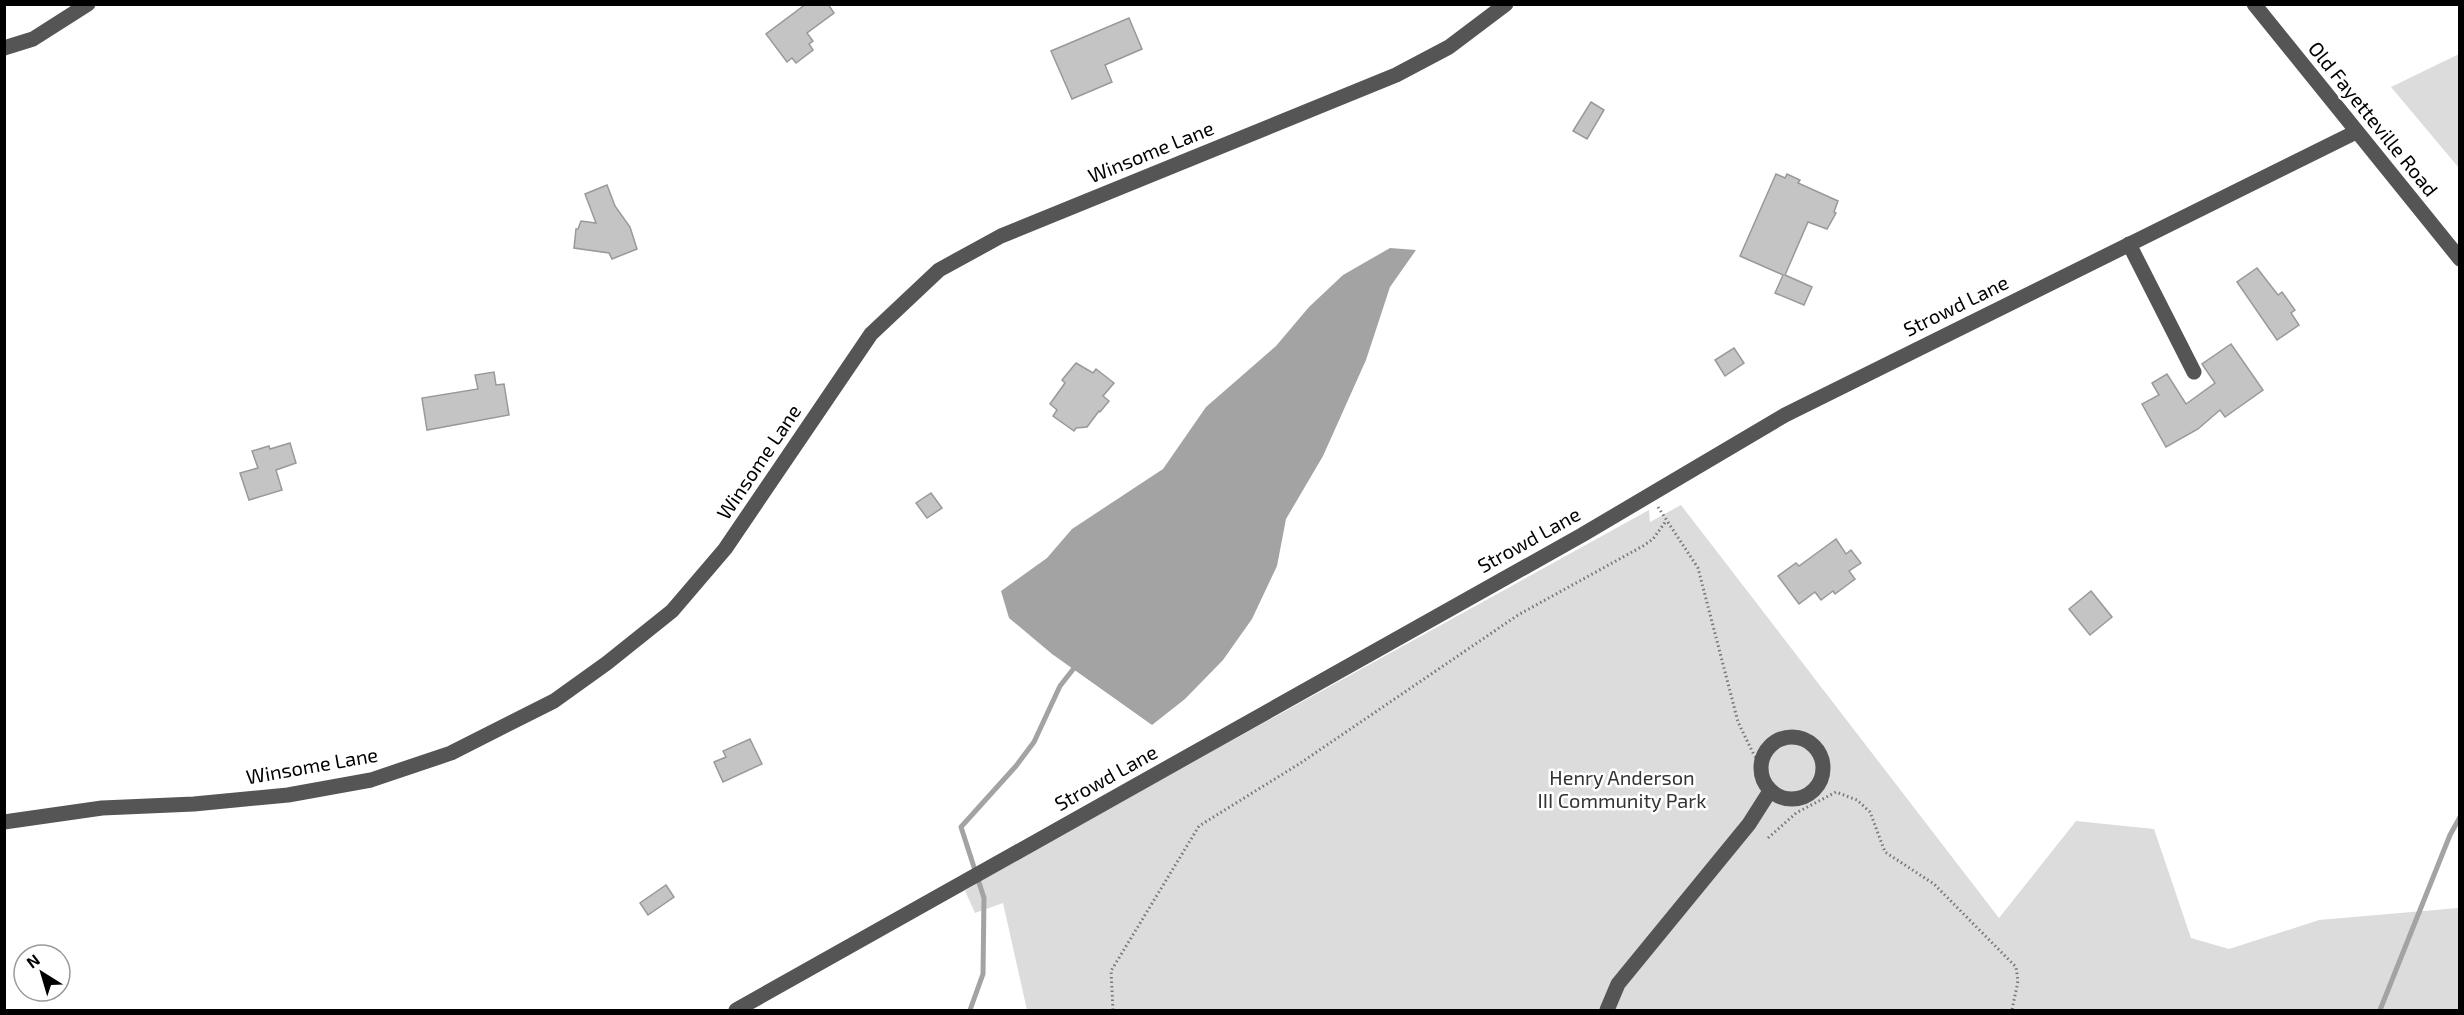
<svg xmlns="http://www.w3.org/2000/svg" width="2464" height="1015" font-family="'Exo 2',sans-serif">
<rect width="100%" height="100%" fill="#fff"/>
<g fill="#dcdcdc">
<polygon points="2459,54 2459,168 2391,87"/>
<polygon points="1681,505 1999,918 2076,821 2154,829 2191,938 2229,949 2319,920 2458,908 2459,1010 1027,1010 1003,903 975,913 965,891 994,872 1649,510 1650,522"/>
</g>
<polygon fill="#a3a3a3" points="1390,248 1416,250 1390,287 1366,360 1323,456 1286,519 1277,566 1252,619 1223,660 1185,699 1152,725 1052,654 1009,618 1001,591 1047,558 1072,529 1163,469 1206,407 1276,346 1309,307 1343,275"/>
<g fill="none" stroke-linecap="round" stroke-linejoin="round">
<g stroke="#a3a3a3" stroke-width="5">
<polyline points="970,1010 983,974 984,898 961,827 1016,766 1034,742 1060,686 1078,663"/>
<polyline points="2380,1010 2450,835 2460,817"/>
</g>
</g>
<g fill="#c4c4c4" stroke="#999" stroke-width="1.5">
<polygon points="806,4 828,4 834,13 807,33 813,41 809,44 813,50 796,63 792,58 787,62 766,34"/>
<polygon points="1129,18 1142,49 1105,65 1112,82 1072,99 1051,51"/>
<polygon points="1591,102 1604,110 1587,139 1573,131"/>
<polygon points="1776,174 1785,178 1787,174 1800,180 1798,183 1838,201 1834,212 1836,213 1827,229 1808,222 1785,275 1812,287 1804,305 1775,293 1783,275 1740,256"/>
<polygon points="607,185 615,206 630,227 637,249 612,259 609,253 574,248 576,229 578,229 581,221 596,223 585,194"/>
<polygon points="2257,268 2278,295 2282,292 2295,310 2291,313 2299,325 2277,340 2237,282"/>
<polygon points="2231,344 2263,390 2225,417 2220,410 2198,429 2166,447 2142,404 2159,395 2152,383 2167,374 2186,404 2215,383 2202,364"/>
<polygon points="1734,348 1744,363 1725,376 1715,360"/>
<polygon points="1076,363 1093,373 1096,369 1114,383 1103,396 1109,401 1100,412 1099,411 1087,427 1076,428 1074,431 1053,416 1057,410 1050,404 1065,383 1062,380"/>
<polygon points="494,372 496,385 504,384 509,415 427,430 422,398 478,389 475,375"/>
<polygon points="290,443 296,463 276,470 282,490 249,500 240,473 258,468 252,451 269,446 270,449"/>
<polygon points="931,493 942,508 927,518 916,503"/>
<polygon points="1836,539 1846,554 1851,550 1861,563 1849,571 1855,579 1835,594 1833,591 1821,600 1815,592 1799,604 1778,576 1796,563 1799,566"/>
<polygon points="2091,591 2112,617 2090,635 2069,609"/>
<polygon points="750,739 762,764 723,782 714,762 726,757 723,751"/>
<polygon points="666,885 674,897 648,915 640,903"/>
</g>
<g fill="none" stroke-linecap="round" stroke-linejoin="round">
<g stroke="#777" stroke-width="3" stroke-dasharray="1.5 3" stroke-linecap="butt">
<polyline points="1658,507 1698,568 1738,722 1754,755 1761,763"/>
<polyline points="1768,838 1796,813 1836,792 1857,800 1870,812 1885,852 1934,884 2016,967 2018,981 2012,1010"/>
<polyline points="1113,1010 1111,971 1199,826 1299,764 1518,615 1643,546 1653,539 1666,521"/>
</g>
<g stroke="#555" stroke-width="15">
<polyline points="2254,4 2460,259"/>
<polyline points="4,48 33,39 88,4"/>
<polyline points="2129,244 2194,372"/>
<circle cx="1792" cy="768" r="31"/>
<polyline points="4,822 102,808 194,804 288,795 371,780 451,753 554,701 607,663 672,611 725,549 871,334 939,270 1001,236 1396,75 1449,47 1506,4"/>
<polyline points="736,1010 1582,535 1785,415 2356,132"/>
<polyline points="1607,1010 1618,984 1749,824 1770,791"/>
</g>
</g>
<g text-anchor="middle" stroke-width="5" stroke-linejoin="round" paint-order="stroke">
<g font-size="20" fill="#000" stroke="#fff">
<text transform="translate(2373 119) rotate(51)" y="7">Old Fayetteville Road</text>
<text transform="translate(1151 152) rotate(-22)" y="7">Winsome Lane</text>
<text transform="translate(1956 306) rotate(-26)" y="7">Strowd Lane</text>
<text transform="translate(759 462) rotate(-56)" y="7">Winsome Lane</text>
<text transform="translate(1529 540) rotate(-29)" y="7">Strowd Lane</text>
<text transform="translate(312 766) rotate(-10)" y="7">Winsome Lane</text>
<text transform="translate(1106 778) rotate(-29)" y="7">Strowd Lane</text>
</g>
<g font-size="20" fill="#333" stroke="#fff">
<text x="1622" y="785">Henry Anderson<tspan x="1622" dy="23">III Community Park</tspan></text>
</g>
</g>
<rect width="2464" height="1015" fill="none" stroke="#000000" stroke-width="12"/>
<g transform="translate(42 973) rotate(323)"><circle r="28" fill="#ffffff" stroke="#999999" stroke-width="1.5"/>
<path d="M0-4.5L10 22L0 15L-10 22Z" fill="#000000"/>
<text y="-9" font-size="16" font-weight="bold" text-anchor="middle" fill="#000000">N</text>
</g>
</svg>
